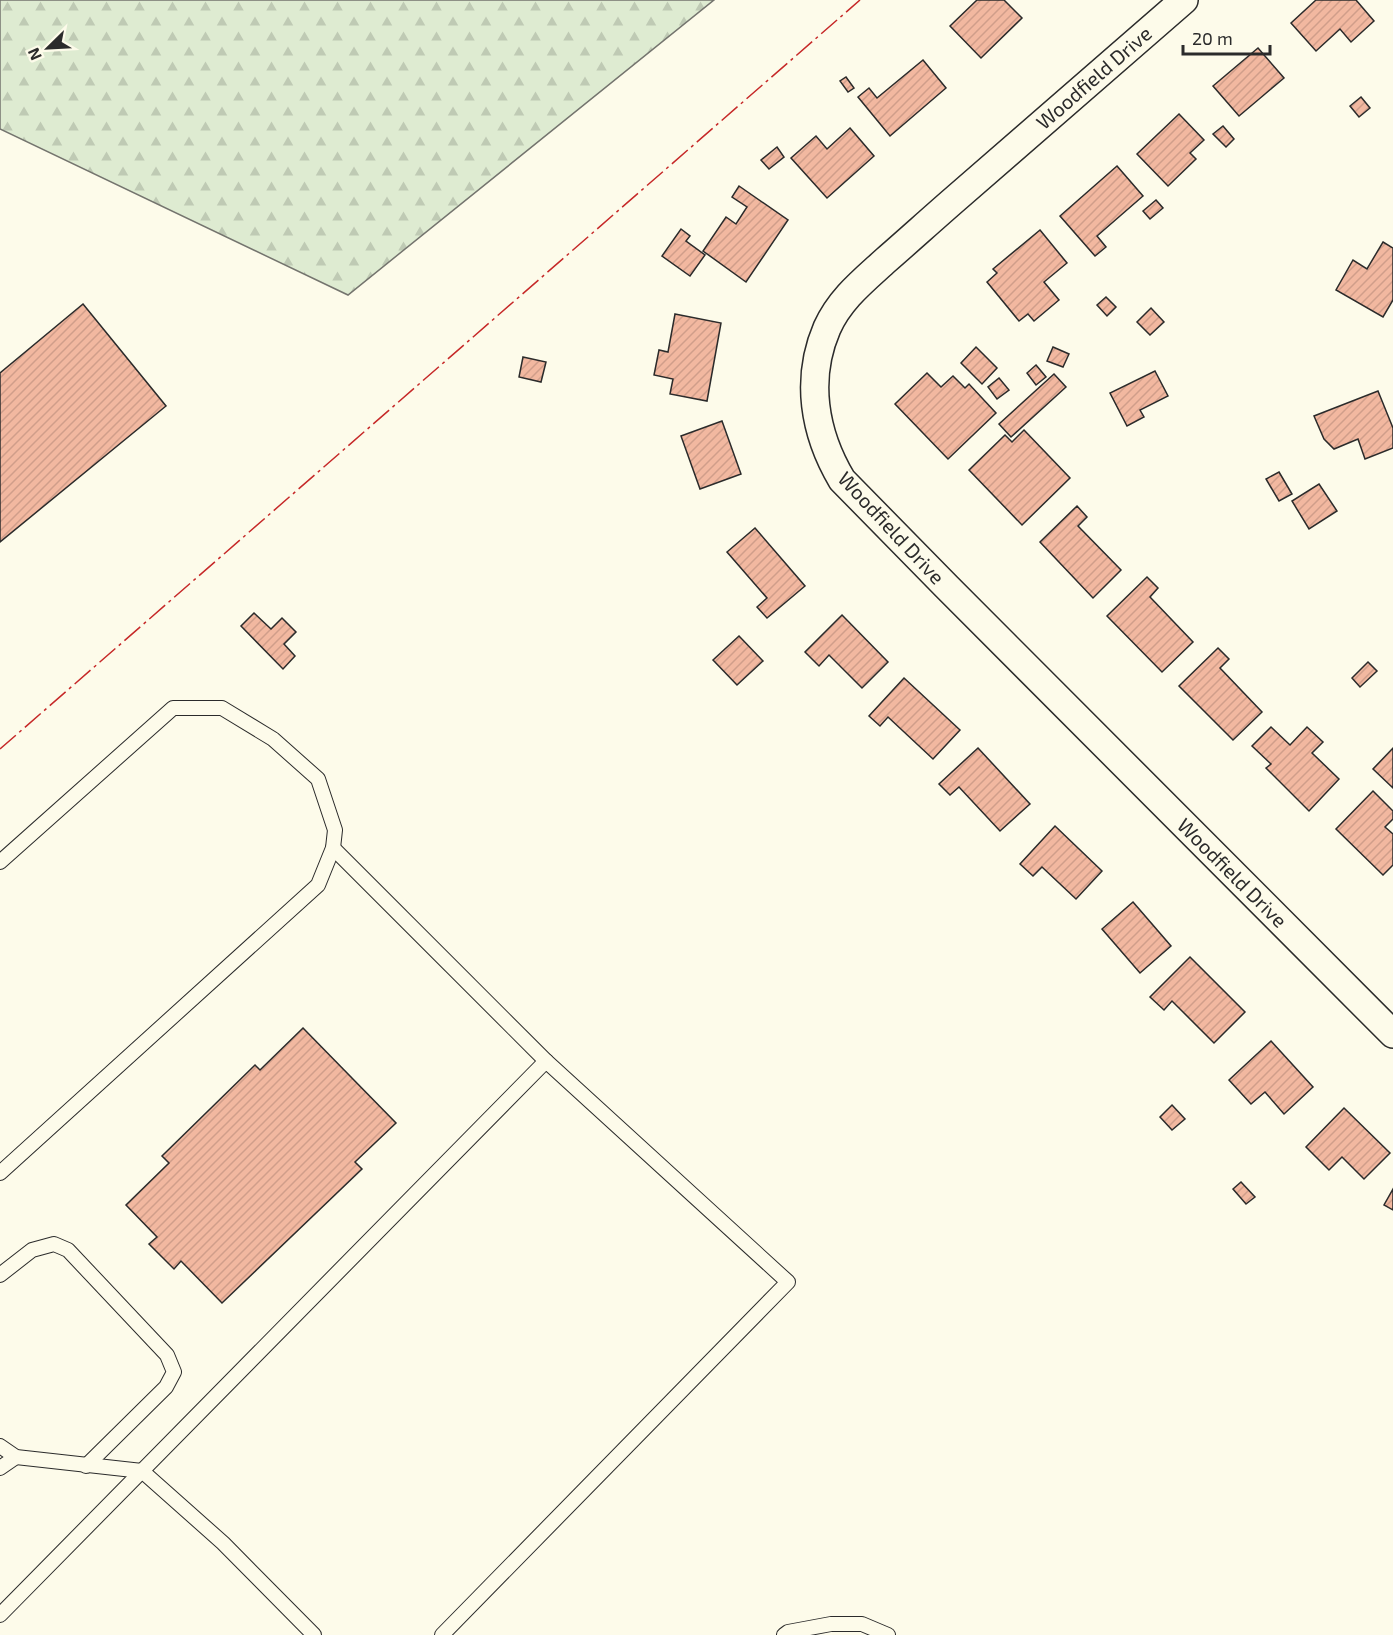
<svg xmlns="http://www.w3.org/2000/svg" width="1393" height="1635" font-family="'Exo 2',sans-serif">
<defs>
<pattern id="forest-firs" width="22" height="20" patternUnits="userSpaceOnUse" patternTransform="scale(1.5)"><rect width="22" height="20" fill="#deebd1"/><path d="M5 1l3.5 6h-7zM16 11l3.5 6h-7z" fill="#bfcab4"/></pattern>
<pattern id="building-hatch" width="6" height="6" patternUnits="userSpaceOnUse" patternTransform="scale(1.5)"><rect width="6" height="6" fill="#f2b8a0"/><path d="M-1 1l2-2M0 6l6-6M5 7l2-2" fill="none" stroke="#d09e8a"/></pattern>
</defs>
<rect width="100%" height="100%" fill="#fdfbea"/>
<polygon fill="url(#forest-firs)" stroke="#74746e" stroke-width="1.5" points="0,0 714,0 348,295 0,129"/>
<g fill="url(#building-hatch)" stroke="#2b2b2b" stroke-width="1.5">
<polygon points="977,0 1004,0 1022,18 981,58 950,26"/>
<polygon points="1316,0 1356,0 1374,21 1351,42 1340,29 1316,51 1291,23"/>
<polygon points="1258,48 1284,78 1239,116 1213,86"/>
<polygon points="923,60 946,88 890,136 858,97 869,88 877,98"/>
<polygon points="846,77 854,88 848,92 840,81"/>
<polygon points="1361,97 1370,108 1359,117 1350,106"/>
<polygon points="1179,114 1204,140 1190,153 1196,159 1168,186 1137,154"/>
<polygon points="1223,126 1234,139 1226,147 1213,134"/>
<polygon points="850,128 874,156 827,198 791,158 816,136 827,149"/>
<polygon points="777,147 784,157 769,169 761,160"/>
<polygon points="1117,166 1143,196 1097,236 1106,247 1095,256 1060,216"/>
<polygon points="739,186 788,220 746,282 703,251 726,217 736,224 747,207 732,197"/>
<polygon points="1156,200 1163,208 1150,219 1143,211"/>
<polygon points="681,229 690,236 686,241 705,255 690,276 662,256"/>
<polygon points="1040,230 1067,263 1044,282 1059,300 1034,321 1028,314 1019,321 987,282 997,273 993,269"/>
<polygon points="1383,242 1393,248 1393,300 1383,317 1336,290 1353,260 1367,269"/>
<polygon points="1106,297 1116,307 1107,316 1097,305"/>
<polygon points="83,304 166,406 0,542 0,373"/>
<polygon points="1151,308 1164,322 1150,335 1137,322"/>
<polygon points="675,314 721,323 707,401 670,394 673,379 654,375 659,350 668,352"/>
<polygon points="976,347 997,368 982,384 961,363"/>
<polygon points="1053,347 1069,354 1063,367 1047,361"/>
<polygon points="523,357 546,362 541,382 519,377"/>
<polygon points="1036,365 1046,377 1036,385 1027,373"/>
<polygon points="1155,371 1168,396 1140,410 1144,417 1127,426 1110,393"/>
<polygon points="927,373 941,387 953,376 965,388 969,384 996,413 948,459 895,404"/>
<polygon points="1054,374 1066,387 1011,437 999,424"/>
<polygon points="999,378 1009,390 997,399 988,387"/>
<polygon points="1378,391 1393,428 1393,448 1365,459 1358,439 1334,449 1324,439 1314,416"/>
<polygon points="722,421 741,474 700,489 681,436"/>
<polygon points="1024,430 1070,478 1022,525 969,470 1005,435 1012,442"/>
<polygon points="1279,472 1292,494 1279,501 1266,479"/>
<polygon points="1319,484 1337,511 1309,529 1292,501"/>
<polygon points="1077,506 1087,517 1078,526 1121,570 1093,598 1040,542"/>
<polygon points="755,528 805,586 767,618 757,607 767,598 727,552"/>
<polygon points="1147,577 1158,588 1150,597 1193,642 1162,672 1107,616"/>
<polygon points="254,613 271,629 282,618 296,632 284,644 295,656 283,669 241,626"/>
<polygon points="842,615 888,662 862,688 829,655 819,666 805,652"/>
<polygon points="739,636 763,661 737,685 713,660"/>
<polygon points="1218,648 1229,659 1220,668 1262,712 1233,740 1179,686"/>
<polygon points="1368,662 1377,671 1360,687 1352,678"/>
<polygon points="904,678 960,730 933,759 888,717 880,726 869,716"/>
<polygon points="1271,727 1290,745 1307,727 1323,742 1312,753 1339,779 1309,811 1266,768 1271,764 1252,746"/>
<polygon points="978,748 1030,804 1000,831 959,787 950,795 939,784"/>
<polygon points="1393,748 1393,788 1373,769"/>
<polygon points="1373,791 1393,811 1393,819 1385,827 1393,834 1393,865 1383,875 1336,829"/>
<polygon points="1055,826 1102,871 1076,899 1042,867 1033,876 1020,864"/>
<polygon points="1133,902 1171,946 1140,973 1102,929"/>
<polygon points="1190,957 1245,1012 1214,1043 1172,1001 1164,1010 1150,997"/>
<polygon points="303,1028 396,1123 355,1162 362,1169 222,1303 181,1261 174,1269 149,1244 157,1237 126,1205 169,1163 162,1156 255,1065 260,1070"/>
<polygon points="1271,1041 1313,1087 1284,1114 1265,1092 1251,1104 1229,1080"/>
<polygon points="1172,1105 1185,1119 1172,1130 1160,1117"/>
<polygon points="1344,1108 1390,1153 1364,1179 1342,1157 1329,1170 1306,1147"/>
<polygon points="1241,1182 1255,1197 1246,1204 1233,1189"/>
<polygon points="1393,1189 1393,1210 1384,1205"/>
</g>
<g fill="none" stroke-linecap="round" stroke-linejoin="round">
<g stroke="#2b2b2b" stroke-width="16">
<g id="lane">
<polyline points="333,848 546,1061"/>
<polyline points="0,862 173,708 222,708 273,739 318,779 335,830 333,848 318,885 0,1173"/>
<polyline points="0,1275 32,1250 54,1244 68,1250 167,1355 174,1372 166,1387 86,1466"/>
<polyline points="0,1446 16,1457 142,1471 223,1543 314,1635"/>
<polyline points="0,1468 16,1457"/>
<polyline points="0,1615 546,1061 788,1282 442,1635"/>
<polyline points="784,1635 788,1632 831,1624 862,1624 888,1635"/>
</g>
</g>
<g stroke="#2b2b2b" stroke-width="30">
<path id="street" d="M1184,0C1108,67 1031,133 954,200C931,220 909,240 886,260C863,281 840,299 827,328C805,379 814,433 842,480L947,587L1393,1034"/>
</g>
<use href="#lane" stroke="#fdfbea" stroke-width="14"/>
<use href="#street" stroke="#fdfbea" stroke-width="27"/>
<polyline stroke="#c62828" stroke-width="1.5" stroke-dasharray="21 4.5 3 4.5" stroke-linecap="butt" points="0,749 860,0"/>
</g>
<g text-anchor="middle" stroke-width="4.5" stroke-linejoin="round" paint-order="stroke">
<g font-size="20" fill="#2b2b2b" stroke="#fdfbea">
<text transform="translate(1094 78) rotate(-41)" y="7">Woodfield Drive</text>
<text transform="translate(891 528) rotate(47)" y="7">Woodfield Drive</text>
<text transform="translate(1232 873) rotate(45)" y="7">Woodfield Drive</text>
</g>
</g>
<g transform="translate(48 48) rotate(246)" stroke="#fdfbea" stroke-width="4.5" paint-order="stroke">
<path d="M0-4.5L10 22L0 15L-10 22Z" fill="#2b2b2b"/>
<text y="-9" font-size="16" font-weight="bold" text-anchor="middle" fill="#2b2b2b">N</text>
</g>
<path d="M1183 45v9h87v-9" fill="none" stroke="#2b2b2b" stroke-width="3"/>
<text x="1192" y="45" font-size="18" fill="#2b2b2b" stroke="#fdfbea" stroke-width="4.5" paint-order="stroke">20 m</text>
</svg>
